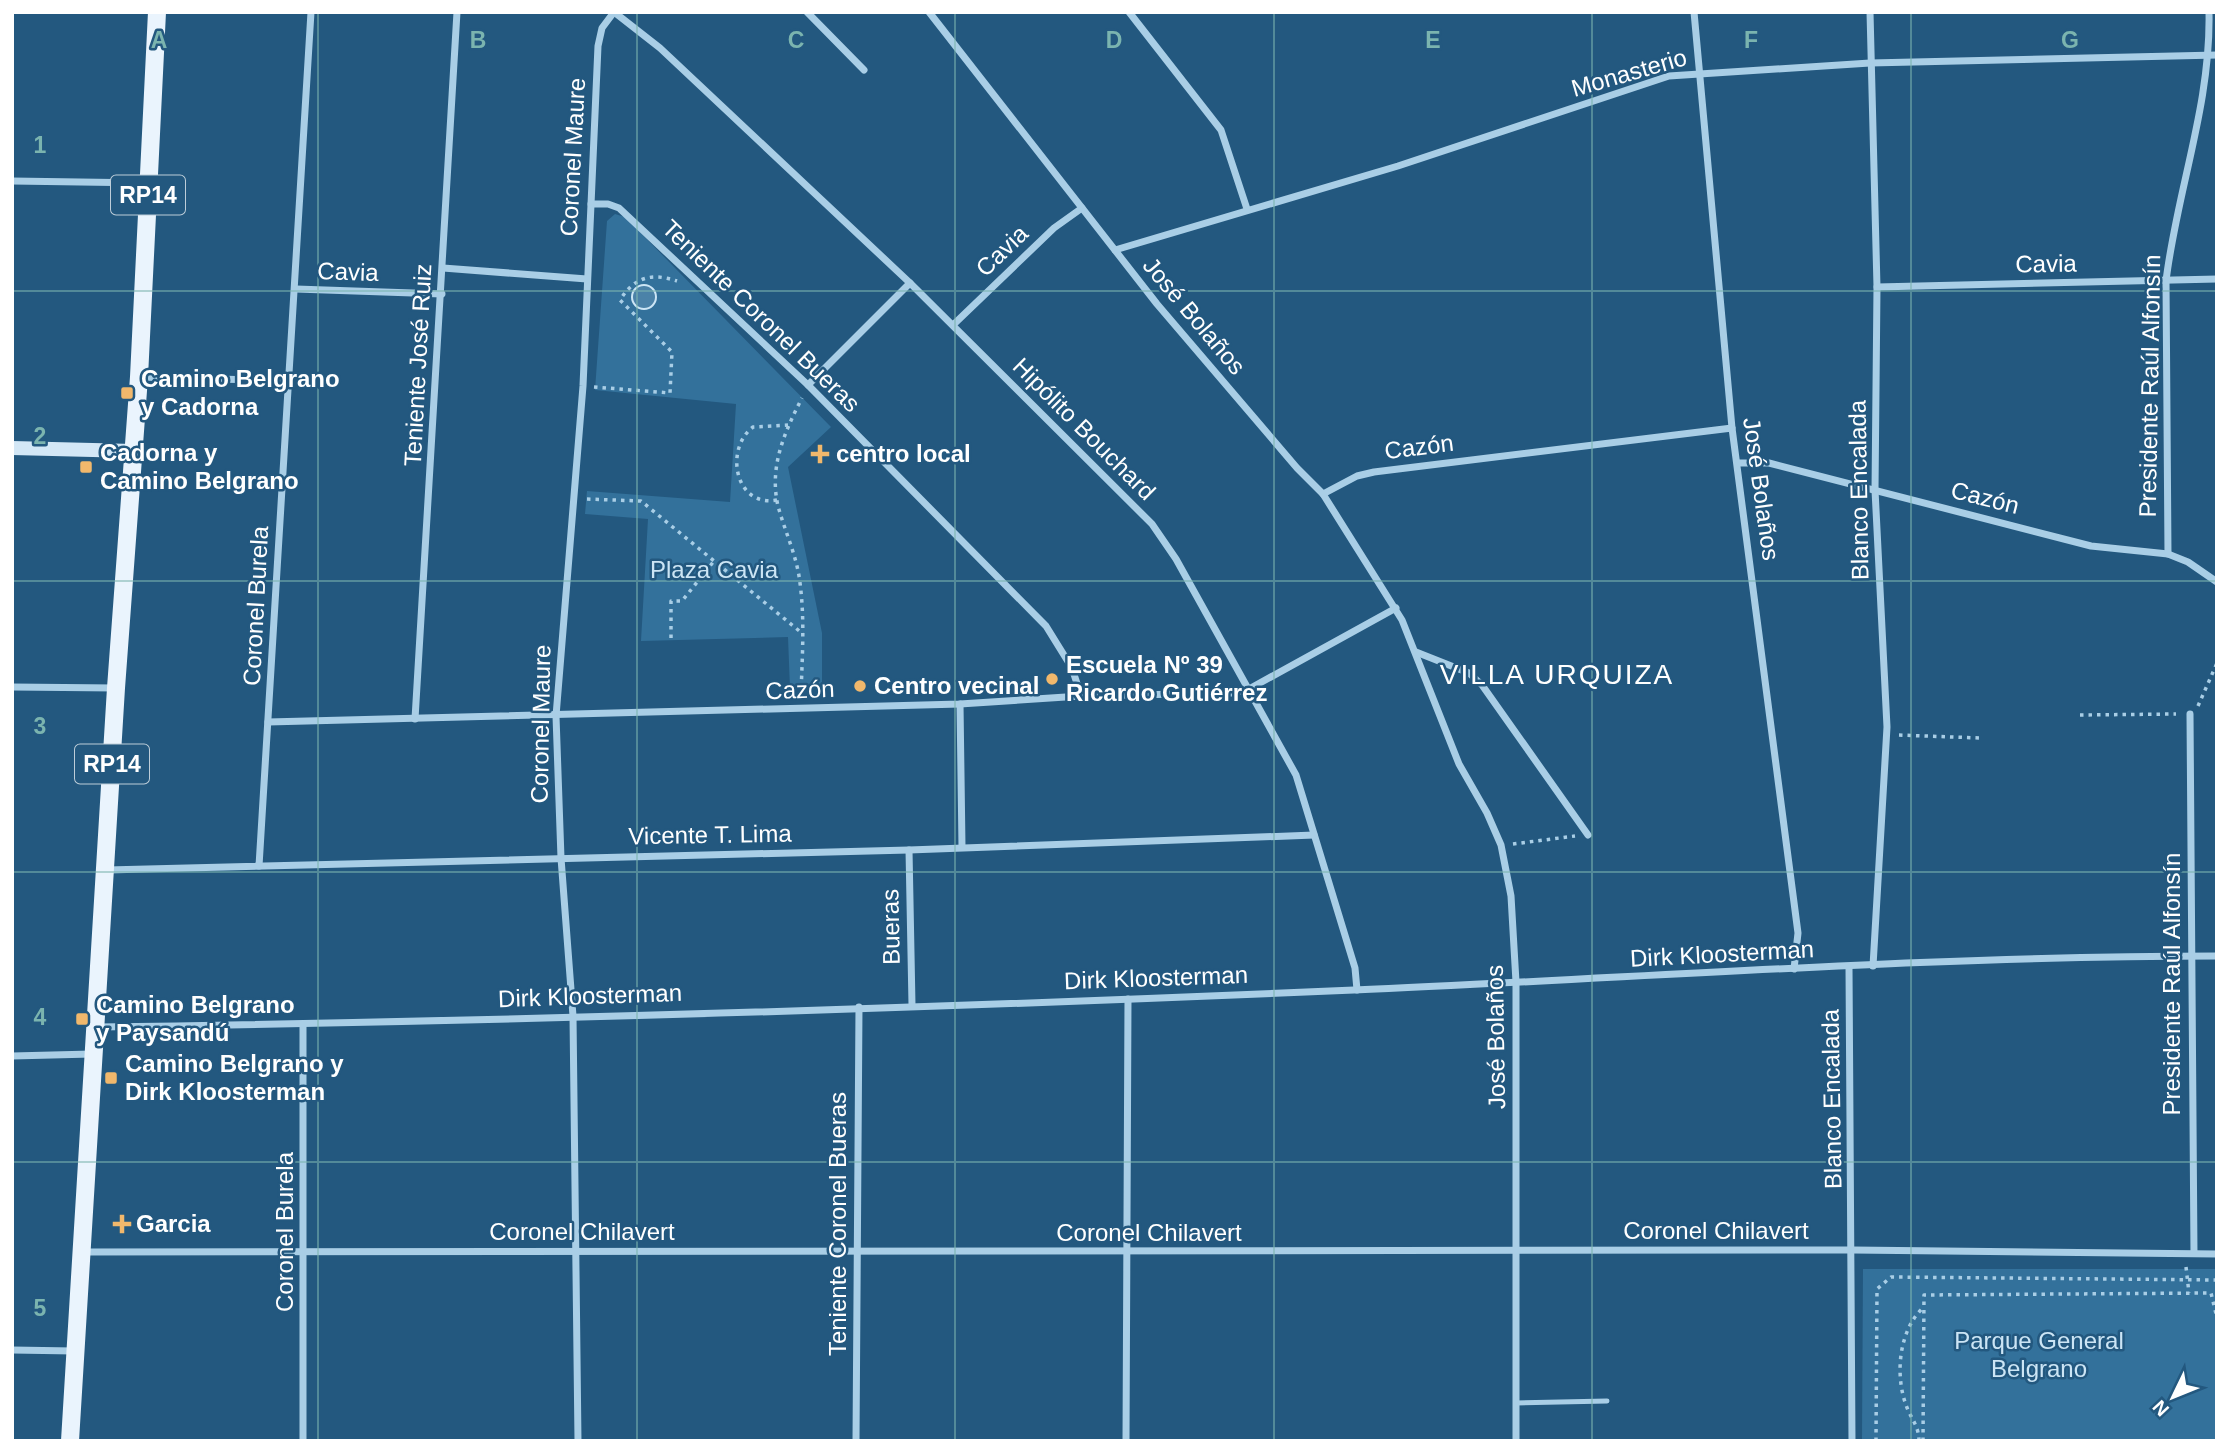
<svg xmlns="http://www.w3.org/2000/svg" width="2229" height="1453" font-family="Helvetica,sans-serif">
<rect width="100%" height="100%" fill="#23587f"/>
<g fill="#33719b">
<polygon points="615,214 625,217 831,427 788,467 822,633 822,688 790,688 788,637 641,641 648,519 585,514 587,491 730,502 736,404 595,390 607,221"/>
<polygon points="1863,1269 2217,1269 2217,1441 1862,1441"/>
</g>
<circle fill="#4b82a8" stroke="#cce5f5" stroke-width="2" cx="644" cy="297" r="12"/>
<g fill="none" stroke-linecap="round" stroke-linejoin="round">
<g stroke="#a9cee6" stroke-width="3.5" stroke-dasharray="3.5 5" stroke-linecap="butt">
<path d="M594,387L670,393L672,352L620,300C634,278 650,272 677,281"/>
<polyline points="587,499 641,501 803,634"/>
<path d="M777,500C735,508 724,449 753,427L788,425"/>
<polyline points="671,638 671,601 682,601 714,561"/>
<path d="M801,696C802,659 805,621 800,583C797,556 785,532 778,506C769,467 784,433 802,398"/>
<polyline points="2198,706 2217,663"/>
<polyline points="2080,715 2176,714"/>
<polyline points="1899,735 1979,738"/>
<polyline points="1513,844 1575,836"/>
<polyline points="2186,1267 2189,1293"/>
<polyline points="1876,1441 1877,1289 1891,1277 2217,1280"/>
<path d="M1919,1441C1919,1428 1913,1421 1908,1410C1894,1378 1898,1330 1924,1307"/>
<polyline points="1923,1441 1924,1295 2211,1293 2217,1318"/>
</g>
<polyline stroke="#a9cee6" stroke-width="5" points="1516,1403 1607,1401"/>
<g stroke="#a9cee6" stroke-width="7">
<polyline points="614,12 660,48 910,283 1152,524 1176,559 1296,775 1355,968 1357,990"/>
<polyline points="807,12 864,70"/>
<polyline points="929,12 1157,304 1297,468 1323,494 1402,620 1459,764 1487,813 1501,845 1511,896 1516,982 1516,1441"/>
<polyline points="1129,12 1221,130 1247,209"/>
<polyline points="1694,12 1732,428 1798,933 1794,969"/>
<polyline points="1870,12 1877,287 1875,490 1887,727 1873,966"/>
<polyline points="12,181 148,183"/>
<polyline points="591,204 608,204 619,208 808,385 1046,626 1072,668 1081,696"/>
<polyline points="1115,250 1398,166 1669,76 1870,63 2217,55"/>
<polyline points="443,268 587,279"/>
<polyline points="1877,287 2217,279"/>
<polyline points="296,289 442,294"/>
<polyline points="953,325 1054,228 1082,208"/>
<polyline points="139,377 289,381"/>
<polyline points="808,385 910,283"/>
<polyline points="1739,463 1769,463 2091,546 2168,554 2188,562 2217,582"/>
<polyline points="1323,494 1357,476 1374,472 1732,428"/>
<path d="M2168,554L2166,281C2177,190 2211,105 2209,12"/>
<polyline points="1416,652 1469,673 1482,685 1588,835"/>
<polyline points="12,687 115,688"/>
<polyline points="960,704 962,846"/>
<polyline points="2190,714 2194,1253"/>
<polyline points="415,719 457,12"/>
<polyline points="268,722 960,704 1081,696 1233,693 1249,689 1396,608"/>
<polyline points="909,850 912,1005"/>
<polyline points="259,866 311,12"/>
<polyline points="107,870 909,850 1314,835"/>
<polyline points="1849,967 1852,1441"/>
<polyline points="303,1024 303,1441"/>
<path d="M97,1027C516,1021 936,1008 1354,990C1641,978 1930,956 2217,956"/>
<polyline points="12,1056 92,1054"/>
<polyline points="82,1252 1853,1250 2217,1254"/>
<polyline points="12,1350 74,1351"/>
<polyline points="578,1441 573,1016 561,858 556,716 583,386 598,46 602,28 614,12"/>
<polyline points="856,1441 859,1007"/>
<polyline points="1126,1441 1128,999"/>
</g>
<polyline stroke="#d3e7f6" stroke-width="14" points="12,448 133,451"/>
<polyline stroke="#eaf4fd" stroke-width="18" points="70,1441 116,688 139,377 157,12"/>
</g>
<path fill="none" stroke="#7bb4af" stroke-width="2" stroke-opacity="0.55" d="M318,12V1441M637,12V1441M955,12V1441M1274,12V1441M1592,12V1441M1911,12V1441M12,291H2217M12,581H2217M12,872H2217M12,1162H2217"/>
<g fill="#f1b86c" stroke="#23587f" stroke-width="2.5">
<rect x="120" y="386" width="14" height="14" rx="3.5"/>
<path d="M816.5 443.5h7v7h7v7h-7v7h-7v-7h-7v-7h7z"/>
<rect x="79" y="460" width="14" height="14" rx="3.5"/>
<circle cx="1052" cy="679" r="7"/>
<circle cx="860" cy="686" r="7"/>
<rect x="75" y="1012" width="14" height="14" rx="3.5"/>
<rect x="104" y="1071" width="14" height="14" rx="3.5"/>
<path d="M118.5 1213.5h7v7h7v7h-7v7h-7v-7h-7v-7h7z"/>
</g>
<g text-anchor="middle" stroke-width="5" stroke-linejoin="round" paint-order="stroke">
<g fill="#23587f" stroke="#bdcdd9" stroke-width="2">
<rect x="111" y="175.5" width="74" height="39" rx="5"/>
<rect x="75" y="744.5" width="74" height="39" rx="5"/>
</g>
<g font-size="23" font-weight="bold" fill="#fff">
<text x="148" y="203">RP14</text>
<text x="112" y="772">RP14</text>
</g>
<g font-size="24" fill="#fff" stroke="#23587f">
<text transform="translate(1629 73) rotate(-16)" y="8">Monasterio</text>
<text transform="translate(573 157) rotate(-87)" y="8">Coronel Maure</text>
<text transform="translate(1002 251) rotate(-44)" y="8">Cavia</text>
<text transform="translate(2046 264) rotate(-1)" y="8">Cavia</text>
<text transform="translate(348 272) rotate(2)" y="8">Cavia</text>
<text transform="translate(761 316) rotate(44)" y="8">Teniente Coronel Bueras</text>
<text transform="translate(1194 316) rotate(50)" y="8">José Bolaños</text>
<text transform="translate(418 365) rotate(-87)" y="8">Teniente José Ruiz</text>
<text transform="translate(2150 386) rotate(-89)" y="8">Presidente Raúl Alfonsín</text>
<text transform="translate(1084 429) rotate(45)" y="8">Hipólito Bouchard</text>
<text transform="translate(1419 447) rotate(-7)" y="8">Cazón</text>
<text transform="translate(1761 489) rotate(82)" y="8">José Bolaños</text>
<text transform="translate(1859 490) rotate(-91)" y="8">Blanco Encalada</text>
<text transform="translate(1985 498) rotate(14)" y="8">Cazón</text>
<text transform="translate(256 606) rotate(-87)" y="8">Coronel Burela</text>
<text transform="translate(800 690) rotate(-2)" y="8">Cazón</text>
<text transform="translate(541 724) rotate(-89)" y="8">Coronel Maure</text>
<text transform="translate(710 835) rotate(-1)" y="8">Vicente T. Lima</text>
<text transform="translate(891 927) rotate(-91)" y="8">Bueras</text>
<text transform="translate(1722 954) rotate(-3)" y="8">Dirk Kloosterman</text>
<text transform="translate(1156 978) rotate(-2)" y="8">Dirk Kloosterman</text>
<text transform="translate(2172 984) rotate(-90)" y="8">Presidente Raúl Alfonsín</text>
<text transform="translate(590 996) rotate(-2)" y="8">Dirk Kloosterman</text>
<text transform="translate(1496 1037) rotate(-91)" y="8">José Bolaños</text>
<text transform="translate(1832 1099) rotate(-91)" y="8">Blanco Encalada</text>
<text transform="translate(838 1224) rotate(-90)" y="8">Teniente Coronel Bueras</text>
<text x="1716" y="1239">Coronel Chilavert</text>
<text transform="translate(285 1232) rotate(-90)" y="8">Coronel Burela</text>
<text x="582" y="1240">Coronel Chilavert</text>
<text x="1149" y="1241">Coronel Chilavert</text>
</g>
<g font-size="24" font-weight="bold" fill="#fff" stroke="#23587f" text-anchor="start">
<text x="141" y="387">Camino Belgrano<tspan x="141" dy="28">y Cadorna</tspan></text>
<text x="100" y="461">Cadorna y<tspan x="100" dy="28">Camino Belgrano</tspan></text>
<text x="836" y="462">centro local</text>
<text x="1066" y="673">Escuela Nº 39<tspan x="1066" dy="28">Ricardo Gutiérrez</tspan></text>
<text x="874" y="694">Centro vecinal</text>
<text x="96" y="1013">Camino Belgrano<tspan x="96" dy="28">y Paysandú</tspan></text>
<text x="125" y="1072">Camino Belgrano y<tspan x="125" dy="28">Dirk Kloosterman</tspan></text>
<text x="136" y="1232">Garcia</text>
</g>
<g font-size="24" fill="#cce5f5" stroke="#23587f">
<text x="714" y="578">Plaza Cavia</text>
<text x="2039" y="1349">Parque General<tspan x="2039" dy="28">Belgrano</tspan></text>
</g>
<g font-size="28" letter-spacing="2" fill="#fff" stroke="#23587f">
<text x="1557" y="684">VILLA URQUIZA</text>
</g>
</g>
<g font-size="23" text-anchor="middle" font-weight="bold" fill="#7bb4af" stroke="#23587f" stroke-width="5" stroke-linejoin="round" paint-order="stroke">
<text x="159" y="48">A</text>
<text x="478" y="48">B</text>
<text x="796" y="48">C</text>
<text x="1114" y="48">D</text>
<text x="1433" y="48">E</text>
<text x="1751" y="48">F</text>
<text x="2070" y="48">G</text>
<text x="40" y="153">1</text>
<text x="40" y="444">2</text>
<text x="40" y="734">3</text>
<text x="40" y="1025">4</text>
<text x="40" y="1316">5</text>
</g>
<rect width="2229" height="1453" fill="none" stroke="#ffffff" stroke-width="28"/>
<g transform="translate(2173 1397) rotate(227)" stroke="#23587f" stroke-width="5" paint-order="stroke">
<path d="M0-5L12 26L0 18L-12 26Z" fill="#ffffff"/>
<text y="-10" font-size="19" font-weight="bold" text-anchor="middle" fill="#ffffff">N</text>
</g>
</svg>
